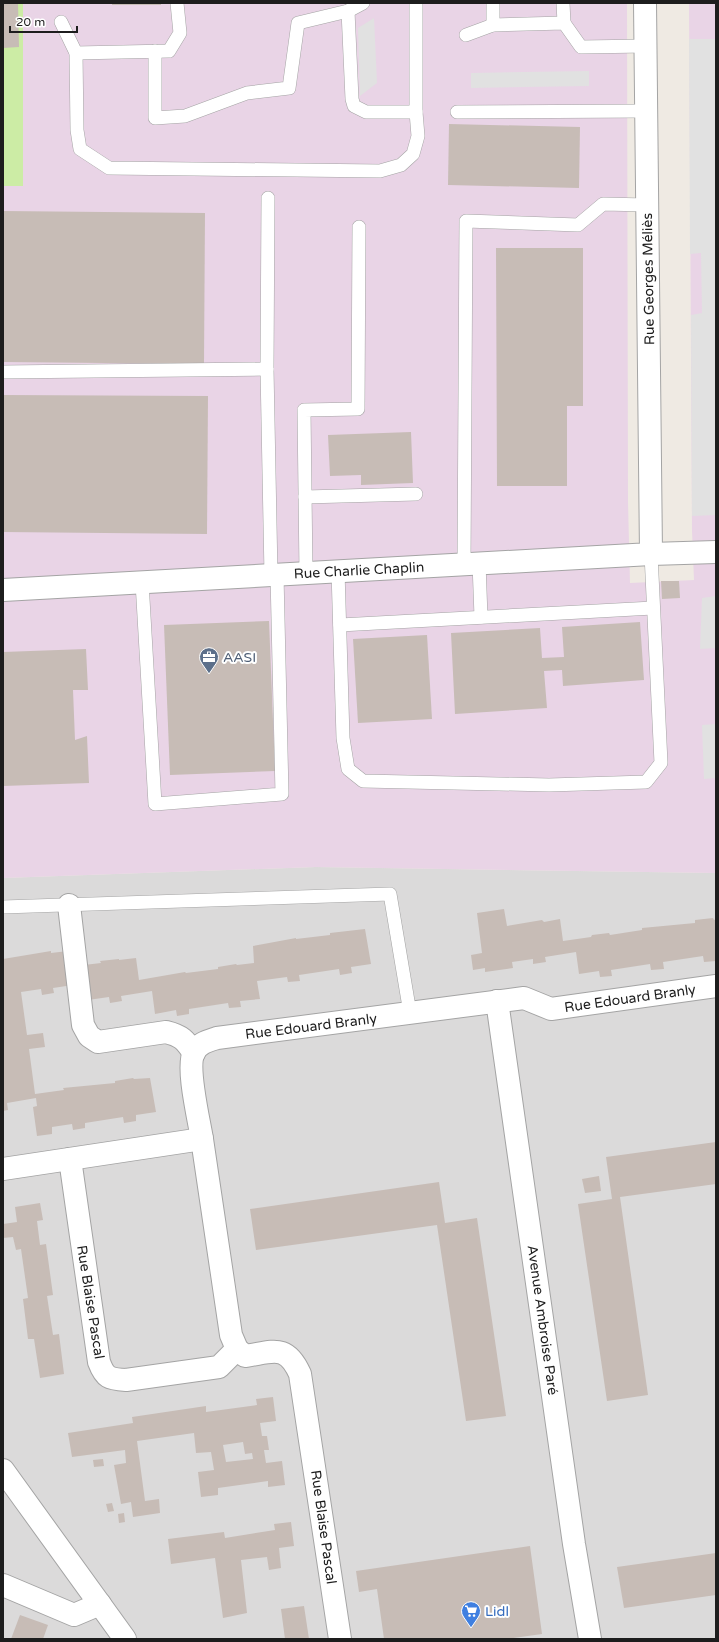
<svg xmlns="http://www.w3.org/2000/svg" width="719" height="1642" font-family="'Varela Round',sans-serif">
<rect width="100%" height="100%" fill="#efeae3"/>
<polygon fill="#dbdada" points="316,867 716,873 716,1639 3,1639 3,878"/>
<polygon fill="#e9d4e6" points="3,3 627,3 628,502 630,583 694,580 692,531 689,3 716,3 716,873 316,867 3,878"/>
<rect fill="#cceca5" x="3" y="3" width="20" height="183"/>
<g fill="#e1e1e1">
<polygon points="374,18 377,83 360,96 358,28"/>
<polygon points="689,39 716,39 716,515 692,516 691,315 702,313 701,253 690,254"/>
<polygon points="589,71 589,86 471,88 471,73"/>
<polygon points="716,596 716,648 700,649 702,598"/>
<polygon points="716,724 716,778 704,779 702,725"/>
</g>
<g fill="#c7bcb6" fill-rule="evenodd">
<polygon points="3,3 18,3 19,47 3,48"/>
<rect x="112" y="3" width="49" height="2"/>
<polygon points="449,124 580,127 579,188 448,185"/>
<polygon points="3,211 205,213 204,364 3,362"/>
<polygon points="496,248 583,248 583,406 567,406 567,486 497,486"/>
<polygon points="3,395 208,396 207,534 3,532"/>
<polygon points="411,432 413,483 361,485 361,475 330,476 328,435"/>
<polygon points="661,581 679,581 680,598 662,599"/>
<polygon points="269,621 275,771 170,775 164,625"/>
<polygon points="640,622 644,680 563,686 562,670 544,671 547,708 455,714 451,633 540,628 542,658 564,657 562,627"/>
<polygon points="427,635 432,719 358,723 353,639"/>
<polygon points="86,649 88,690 73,690 75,740 87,736 89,783 3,786 3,652"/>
<polygon points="504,909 507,926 542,920 544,922 560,919 563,941 591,937 592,935 609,933 610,935 642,930 642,928 695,923 695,920 713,918 714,920 716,919 716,961 704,962 703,956 663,962 664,969 651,970 650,964 611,970 612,976 600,977 599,971 579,974 576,952 545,957 546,962 533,964 533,959 512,962 513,968 485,972 485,968 473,970 471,955 482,953 477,913"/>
<polygon points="365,929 371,964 351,967 352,973 340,975 339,969 299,975 300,981 288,982 287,977 257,981 260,999 240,1001 241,1007 229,1008 228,1003 189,1009 189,1014 177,1016 176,1010 155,1014 152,991 121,996 122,1001 110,1003 109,997 88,1000 84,965 101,963 100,961 119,959 119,960 136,958 139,980 185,972 186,973 218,969 218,967 236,964 237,965 254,963 253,946 296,938 296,939 330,935 330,933"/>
<polygon points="51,951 51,953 68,951 73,985 53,988 54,993 42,995 41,989 21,992 27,1035 43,1033 45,1047 29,1049 35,1094 64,1090 63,1088 115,1083 115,1081 133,1078 134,1079 150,1078 156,1112 136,1115 136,1121 124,1123 123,1117 85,1123 85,1128 73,1130 72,1124 52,1127 52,1134 37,1136 33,1107 37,1106 36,1098 7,1103 8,1110 3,1111 3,959"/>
<polygon points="716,1142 716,1184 620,1197 648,1395 607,1401 578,1204 612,1199 606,1157"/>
<polygon points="599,1176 601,1191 585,1193 582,1179"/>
<polygon points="439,1182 445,1223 477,1218 506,1416 466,1421 437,1225 256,1250 250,1209"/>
<polygon points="40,1203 43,1220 37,1221 40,1245 46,1244 53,1295 47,1296 53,1335 59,1334 64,1374 40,1378 34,1339 28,1339 23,1299 28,1298 21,1249 16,1250 13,1237 3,1238 3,1224 17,1222 15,1207"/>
<path d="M273,1397L276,1421L260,1423L262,1436H267L269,1450H264L266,1463L282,1461L285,1485L268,1487V1481L218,1488V1495L201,1497L198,1472L214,1470L211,1452L196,1453L194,1433L137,1441L145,1501L159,1499L160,1513L133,1517L131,1502L121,1504L114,1465L126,1463L125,1450L72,1457L68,1433L133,1423L132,1417L206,1406V1412L257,1405L256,1399ZM243,1442L245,1454L252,1453L253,1459L226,1462L223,1445Z"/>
<polygon points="103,1459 104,1466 94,1467 93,1460"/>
<polygon points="112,1503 114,1511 108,1512 106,1504"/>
<polygon points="124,1513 125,1522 119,1523 118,1514"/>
<polygon points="291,1522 294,1546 279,1548 281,1568 269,1570 267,1557 241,1560 247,1613 223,1618 215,1558 171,1564 168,1539 224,1532 225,1538 275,1530 274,1524"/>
<polygon points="530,1546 542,1634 507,1639 384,1639 377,1589 359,1592 356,1571"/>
<polygon points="716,1553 716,1595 624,1608 617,1567"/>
<polygon points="304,1606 309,1639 285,1639 281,1609"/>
<polygon points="20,1615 48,1625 43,1639 11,1639"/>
</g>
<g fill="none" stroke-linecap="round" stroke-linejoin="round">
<g stroke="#a4a4a4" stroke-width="14">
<g id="service">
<polyline points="493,3 493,25"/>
<polyline points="563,3 564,23"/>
<polyline points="348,11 352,99 354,106 366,112 416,112"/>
<polyline points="61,22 76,53 77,130 80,149 109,168 380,171 401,165 413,154 418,136 416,112 416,3"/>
<polyline points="466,35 493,25 564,23 581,47 646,46"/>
<polyline points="155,51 155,118 185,116 247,93 289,88 298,23 348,11 363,3"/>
<polyline points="76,53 169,51 180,33 177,3"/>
<polyline points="457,112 647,111"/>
<polyline points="268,198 267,369 271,575"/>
<polyline points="3,372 267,369"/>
<polyline points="305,497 416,494"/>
<polyline points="479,563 481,617"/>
<polyline points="464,564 466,221 578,225 603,204 647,205"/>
<polyline points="338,571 343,738 348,769 363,781 549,785 646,782 661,763 651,554"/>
<polyline points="306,573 304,410 358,409 359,227"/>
<polyline points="142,582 155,804 282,794 277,575"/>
<polyline points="340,625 653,608"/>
<polyline points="3,907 390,894 410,1013"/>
</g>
</g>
<g stroke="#a4a4a4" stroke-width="24">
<g id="minor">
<polyline points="651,554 716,552"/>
<path d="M69,905L83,1025L89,1036L98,1042L166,1032C182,1036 185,1040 194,1053"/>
<polyline points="497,1001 574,1544 590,1639"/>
<path d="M202,1139L231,1335L237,1349L245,1356C273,1352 286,1343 300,1374L340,1639"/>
<path d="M70,1159L99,1362C105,1378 109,1379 126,1380L219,1367L237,1349"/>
<path d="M3,1169L202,1139C199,1120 186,1067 194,1052C199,1043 208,1041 217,1038L524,998L551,1009L716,986"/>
<polyline points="3,1585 74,1615 100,1604"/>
</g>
</g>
<g stroke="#a4a4a4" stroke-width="24">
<g id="tertiary">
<polyline points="3,590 651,554 645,3"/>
<polyline points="3,1470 125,1639"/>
</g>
</g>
<use href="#service" stroke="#fff" stroke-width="13"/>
<use href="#minor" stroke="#fff" stroke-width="22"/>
<use href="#tertiary" stroke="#fff" stroke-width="22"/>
</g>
<defs>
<g id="office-pin" transform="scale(1)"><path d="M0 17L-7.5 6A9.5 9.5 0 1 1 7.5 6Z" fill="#5c6f8a" stroke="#fff"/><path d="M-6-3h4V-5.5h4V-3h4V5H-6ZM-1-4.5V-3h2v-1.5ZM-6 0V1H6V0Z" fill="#fff"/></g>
<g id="supermarket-pin" transform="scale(1)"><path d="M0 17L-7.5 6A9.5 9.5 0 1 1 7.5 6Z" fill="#3f7fe0" stroke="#fff"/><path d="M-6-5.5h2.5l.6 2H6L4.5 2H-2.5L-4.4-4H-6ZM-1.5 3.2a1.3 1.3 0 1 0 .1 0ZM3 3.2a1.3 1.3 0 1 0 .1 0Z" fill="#fff"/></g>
</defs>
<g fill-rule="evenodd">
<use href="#office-pin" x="209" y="657"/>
<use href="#supermarket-pin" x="471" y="1611"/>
</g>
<g text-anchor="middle" stroke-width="4" stroke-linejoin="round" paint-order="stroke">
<g font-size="14" fill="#1d1d1d" stroke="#fff">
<text transform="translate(648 279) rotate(-91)" y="5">Rue Georges Méliès</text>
<text transform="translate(359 570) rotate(-3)" y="5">Rue Charlie Chaplin</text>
<text transform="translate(630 998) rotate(-8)" y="5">Rue Edouard Branly</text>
<text transform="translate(311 1026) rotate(-7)" y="5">Rue Edouard Branly</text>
<text transform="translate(91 1302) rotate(81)" y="5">Rue Blaise Pascal</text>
<text transform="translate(543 1320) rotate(82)" y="5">Avenue Ambroise Paré</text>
<text transform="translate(324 1527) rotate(82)" y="5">Rue Blaise Pascal</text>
</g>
<g font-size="14" fill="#4e5e75" stroke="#fff" text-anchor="start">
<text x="223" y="662">AASI</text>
</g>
<g font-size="14" fill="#366cbe" stroke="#fff" text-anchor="start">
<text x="485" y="1616">Lidl</text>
</g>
</g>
<rect width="719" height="1642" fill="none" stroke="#1d1d1d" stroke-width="8"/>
<path d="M10 26v6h67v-6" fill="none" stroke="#1d1d1d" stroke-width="2"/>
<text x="16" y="26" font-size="12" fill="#1d1d1d" stroke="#ffffff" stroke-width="3" paint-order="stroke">20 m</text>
</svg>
